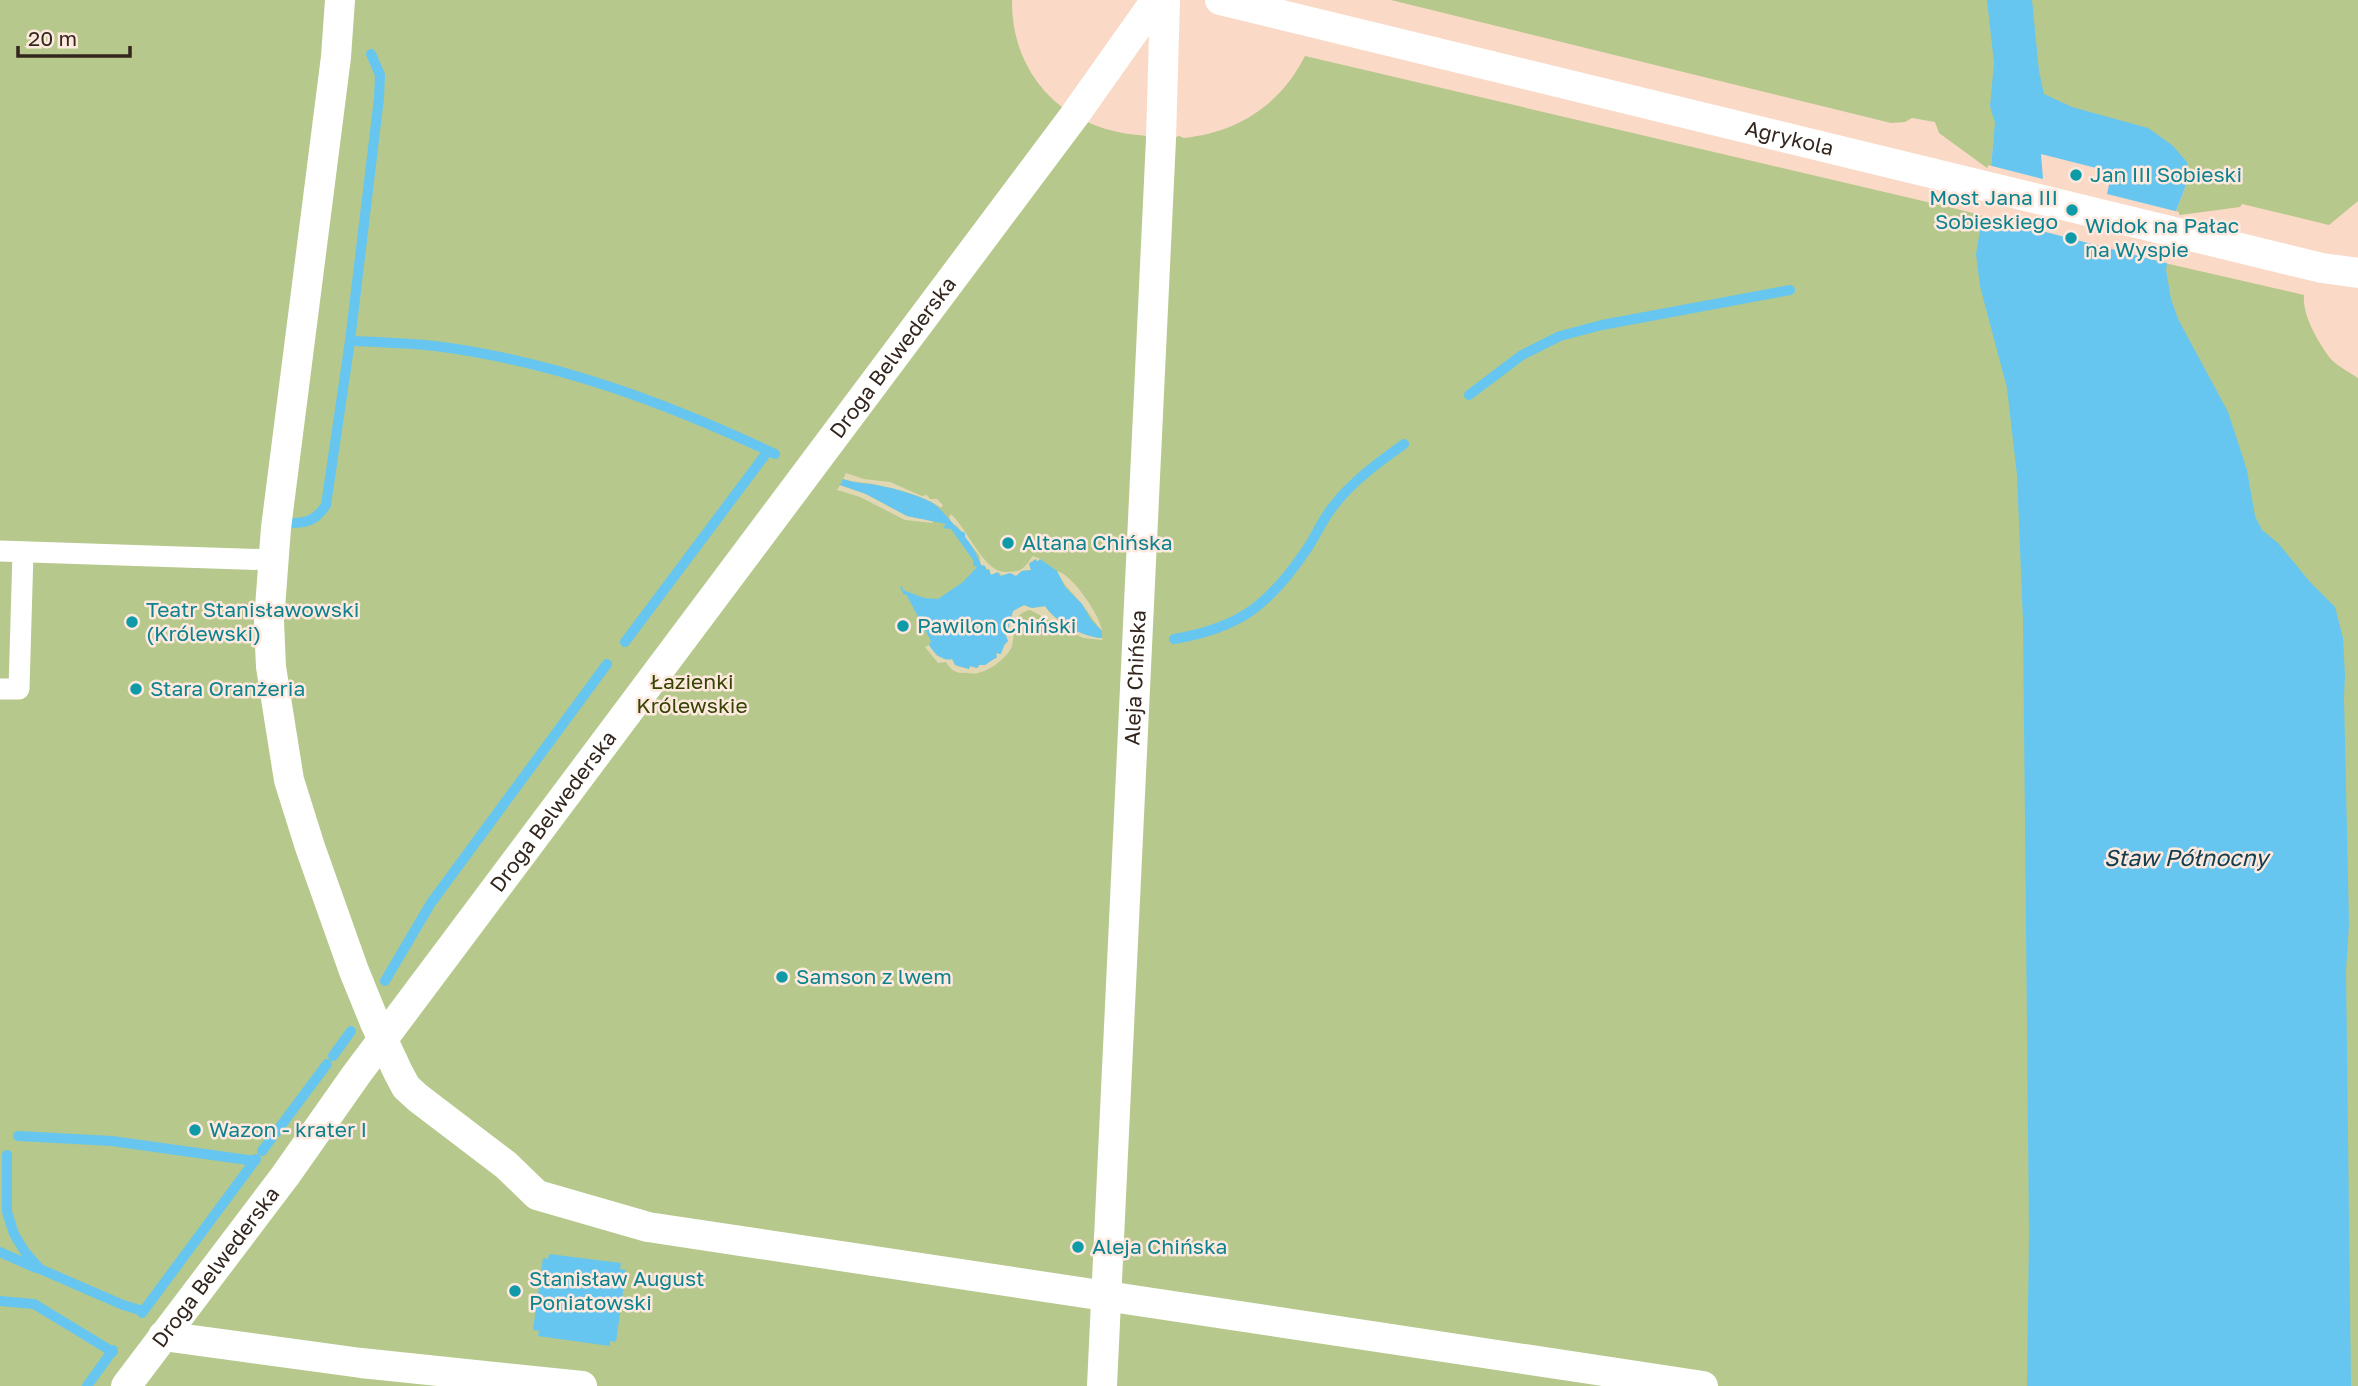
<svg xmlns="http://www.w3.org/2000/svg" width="2358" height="1386" font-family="'Golos Text',sans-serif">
<rect width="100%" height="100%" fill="#fad9c6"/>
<g fill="#b6c88c">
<path d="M0,0H1012C1011,75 1064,129 1138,135C1149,136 1168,141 1179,136L1184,138C1239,132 1280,105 1305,56L1957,209L2169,264L2304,295C2302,315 2318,342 2330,358C2337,366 2349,372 2358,378V1386H0Z"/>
<polygon points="1391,0 2358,0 2358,201 2329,225 2242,204 2240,207 2180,215 2176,211 2188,180 1994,136 1991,166 1987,168 1939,133 1935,122 1912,118 1905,122 1891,123"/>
</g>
<g fill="#e1d7b2">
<path d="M846,473L864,479L890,482L922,496L927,495L930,499H937L943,505L941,508C925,496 897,489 877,485C866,482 854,483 843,479Z"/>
<polygon points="840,485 866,494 907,516 933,521 932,523 905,520 860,497 837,490"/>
<path d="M951,514C968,530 984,572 1005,572C1013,571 1018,573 1024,567C1027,565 1030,559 1033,556L1043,560L1040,559L1037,562L1036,559L1029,563L1031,570L1022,571L1016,576L1010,574L1001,576L1000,573L991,575L985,566L981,565L979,555L965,538V533L961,532L957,526L951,523L949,517Z"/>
<path d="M1057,571C1072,574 1100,615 1102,631C1094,622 1089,613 1081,603C1072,592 1063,585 1057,571Z"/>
<path d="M1024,605L1032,608L1045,606C1055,622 1082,637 1102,638L1103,640L1083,638L1030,610C1010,614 1016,631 1012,646C1007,659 988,671 978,673C973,675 968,672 962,673C955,673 950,669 946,662L938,663L925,647L929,645L937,656L954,660L957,666L969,669L970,666L978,668L979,665H985L992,659L997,658L996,653L999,654C1004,650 1003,645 1008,641L1006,636L1013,611Z"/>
</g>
<g fill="#66c6f0">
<polygon points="1987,0 2032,0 2039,71 2044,94 2072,107 2148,128 2172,145 2187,162 2188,180 2176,211 2166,270 2171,299 2178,319 2228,412 2247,470 2255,516 2262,530 2278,543 2310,582 2335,607 2343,638 2345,675 2344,697 2349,924 2346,970 2351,1386 2027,1386 2029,1233 2023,621 2017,475 2007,388 1980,286 1976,254 1991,166 1995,123 1990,106 1994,63"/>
<path d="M843,479C856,484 869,483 881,486C897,489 913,494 927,500C944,507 952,528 965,533V537C973,547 976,553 981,565L985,566L986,570L989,569L991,575L998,572L1000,576L1010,573L1016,576L1022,571L1031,570L1029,564L1036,559L1037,562L1040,559L1057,571L1065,587L1082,604L1091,620L1102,631V638C1082,637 1055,621 1045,606L1032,608L1024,605L1013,611L1006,636L1008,641L1004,645L1001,654L996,653L997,657L985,665H979L977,668L970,666L969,669L955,665L952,659C943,662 934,653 929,645L931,641L906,594L904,595L900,587L902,586L903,590L924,598L938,599L963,582L977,567L973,565V560L951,529L943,528L946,524L907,516L866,494L840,485Z"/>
<polygon points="549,1254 621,1263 620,1269 626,1270 616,1342 610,1341 610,1346 538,1336 539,1331 533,1330 543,1258 548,1259"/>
</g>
<polygon fill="#fad9c6" points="2041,154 2112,172 2107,194 2179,212 2170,264 1979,215 1988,165 2043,179"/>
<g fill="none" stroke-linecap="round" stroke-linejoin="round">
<g stroke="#66c6f0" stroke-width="10">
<path d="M371,54L380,75L379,98L350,341C378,342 407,343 435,346C554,361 667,403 775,454"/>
<polyline points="1469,395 1522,355 1560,336 1602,325 1790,290"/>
<path d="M292,523C308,523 317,519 326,505L350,341"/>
<path d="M1174,639C1240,628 1269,605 1307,549C1317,534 1323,518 1335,504C1354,480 1379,462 1404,444"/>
<polyline points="625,642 768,451"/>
<polyline points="385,981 431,903 607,664"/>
<polyline points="333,1056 351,1031"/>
<polyline points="18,1136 112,1141 255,1161"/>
<polyline points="262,1151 327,1064"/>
<polyline points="7,1155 7,1212 14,1234 25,1252 40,1269 123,1305 143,1311"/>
<polyline points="0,1252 36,1268"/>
<polyline points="0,1301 34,1304 113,1352"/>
<polyline points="142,1313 256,1159"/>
<polyline points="87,1386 113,1350"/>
</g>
<g stroke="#fff" stroke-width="21">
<polyline points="0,551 274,560"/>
<polyline points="0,689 19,689 23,552"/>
</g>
<g stroke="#fff" stroke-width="30">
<polyline points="340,0 336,57 276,528 269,621 271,667 289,780 310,847 354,971 376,1025 398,1072 406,1087 418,1098 506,1165 537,1195 648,1227 1703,1386"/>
<path id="s1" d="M1220,0L2322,268L2358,273"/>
<polyline points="163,1336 361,1363 582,1386"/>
<path id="s2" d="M126,1386L285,1176L356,1075L1074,116L1156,0"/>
<path id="s3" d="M1102,1386L1161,139L1165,0"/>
</g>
</g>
<g fill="#0f9aa8" stroke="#fee9de" stroke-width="2.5">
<circle cx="2076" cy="175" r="7"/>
<circle cx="2072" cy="210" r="7"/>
<circle cx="2071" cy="238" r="7"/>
<circle cx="1008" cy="543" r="7"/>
<circle cx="132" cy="622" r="7"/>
<circle cx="903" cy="626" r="7"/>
<circle cx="136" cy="689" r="7"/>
<circle cx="782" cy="977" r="7"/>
<circle cx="195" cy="1130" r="7"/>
<circle cx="1078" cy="1247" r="7"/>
<circle cx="515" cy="1291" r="7"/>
</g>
<g text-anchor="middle" stroke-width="5" stroke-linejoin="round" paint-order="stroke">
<g font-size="21" fill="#33261f" stroke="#fee9de">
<text dy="7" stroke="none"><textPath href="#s1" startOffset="586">Agrykola</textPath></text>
<text dy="7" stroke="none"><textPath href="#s2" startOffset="1283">Droga Belwederska</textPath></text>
<text dy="7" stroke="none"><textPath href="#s3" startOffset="709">Aleja Chińska</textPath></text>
<text dy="7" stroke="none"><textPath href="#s2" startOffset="716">Droga Belwederska</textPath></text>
<text dy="7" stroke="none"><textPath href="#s2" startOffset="149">Droga Belwederska</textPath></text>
</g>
<g font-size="21" fill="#0d838f" stroke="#fee9de" text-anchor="start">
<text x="2090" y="182">Jan III Sobieski</text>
<text x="2058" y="205" text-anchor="end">Most Jana III<tspan x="2058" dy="24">Sobieskiego</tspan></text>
<text x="2085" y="233">Widok na Pałac<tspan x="2085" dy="24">na Wyspie</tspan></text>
<text x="1022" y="550">Altana Chińska</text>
<text x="146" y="617">Teatr Stanisławowski<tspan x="146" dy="24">(Królewski)</tspan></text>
<text x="917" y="633">Pawilon Chiński</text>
<text x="150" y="696">Stara Oranżeria</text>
<text x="796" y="984">Samson z lwem</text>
<text x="209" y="1137">Wazon - krater I</text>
<text x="1092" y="1254">Aleja Chińska</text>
<text x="529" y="1286">Stanisław August<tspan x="529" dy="24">Poniatowski</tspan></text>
</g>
<g font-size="21" fill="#364304" stroke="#fee9de">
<text x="692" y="689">Łazienki<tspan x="692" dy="24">Królewskie</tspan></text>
</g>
<g font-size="23" font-style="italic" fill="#133e50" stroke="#fee9de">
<text x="2186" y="866">Staw Północny</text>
</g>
</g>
<path d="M18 46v10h112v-10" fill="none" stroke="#33261f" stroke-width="3.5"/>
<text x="28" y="46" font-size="21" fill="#33261f" stroke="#fee9de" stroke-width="5" paint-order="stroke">20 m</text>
</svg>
